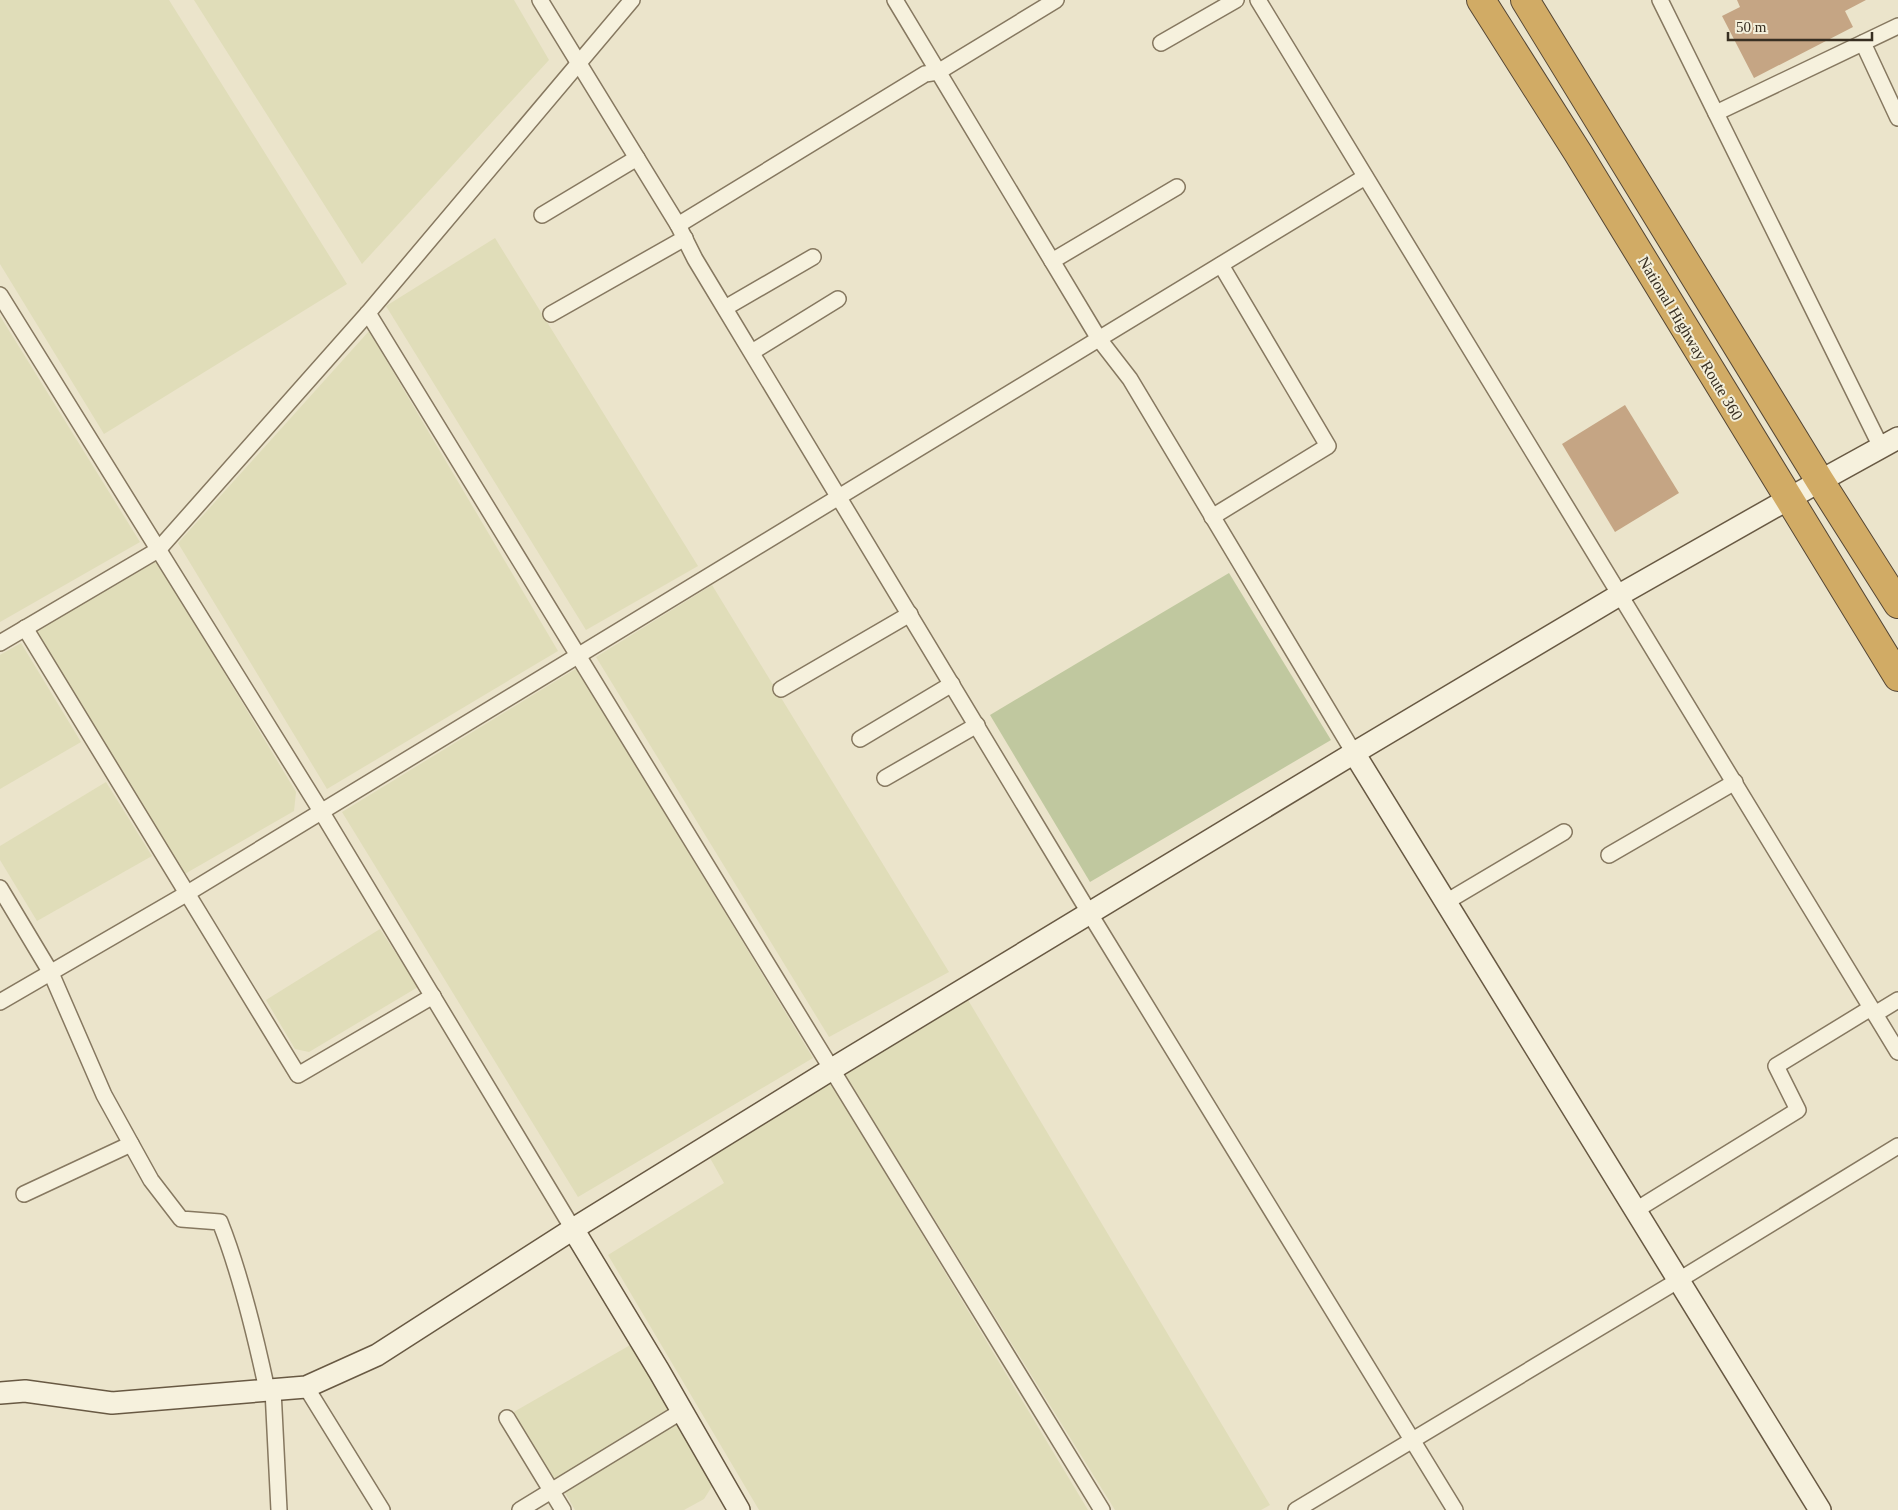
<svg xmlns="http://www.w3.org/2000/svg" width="1898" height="1510" font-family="'Times New Roman',serif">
<rect width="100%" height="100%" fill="#ebe4cb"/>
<g fill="#e0ddb9">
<polygon points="0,0 169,0 347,284 104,434 0,264"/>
<polygon points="194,0 514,0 549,60 362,264"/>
<polygon points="495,238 698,566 586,630 386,306"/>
<polygon points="0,316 140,542 0,622"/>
<polygon points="369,331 558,651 327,789 178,543"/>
<polygon points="157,561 296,792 294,811 183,875 35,632"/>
<polygon points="712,585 949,972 829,1037 596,657"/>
<polygon points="21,643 81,742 0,789 0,655"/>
<polygon points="577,668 813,1058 578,1197 342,812"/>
<polygon points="106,782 152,856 37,921 0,860 0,846"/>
<polygon points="380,929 418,987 309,1052 295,1049 266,1000"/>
<polygon points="968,1000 1270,1505 1261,1510 1115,1510 845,1075"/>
<polygon points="831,1083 1088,1510 759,1510 608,1255 724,1183 710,1158"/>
<polygon points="632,1344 672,1410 554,1480 512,1413"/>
<polygon points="679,1421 714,1483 704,1499 684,1510 575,1510 565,1493"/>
</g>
<polygon fill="#c0c89f" points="1229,573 1331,740 1090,882 990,715"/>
<g fill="#c5a584">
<polygon points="1737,0 1866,0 1845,11 1853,27 1754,78 1722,16 1740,7"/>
<polygon points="1625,405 1679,493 1615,532 1562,444"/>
</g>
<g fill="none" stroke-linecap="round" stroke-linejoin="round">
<g stroke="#867860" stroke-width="18">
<g id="street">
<polyline points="540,0 678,225 695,259 1090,914 1455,1510"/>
<polyline points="895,0 1099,339 1130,379 1354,753"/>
<polyline points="1258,0 1898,1052"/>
<polyline points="1660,0 1881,447"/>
<polyline points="1161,43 1236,0"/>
<polyline points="1863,43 1898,118"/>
<polyline points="1716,113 1898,26"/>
<polyline points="542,215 637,158"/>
<polyline points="678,225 925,74 938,72 1056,0"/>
<polyline points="1052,261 1177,187"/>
<polyline points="0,295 321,811 573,1229"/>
<polyline points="725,308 813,257"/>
<polyline points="368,313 1102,1510"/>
<polyline points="551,314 685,238"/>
<polyline points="752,352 838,299"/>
<polyline points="1212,517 1328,446 1221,265"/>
<polyline points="25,628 298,1075 433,996"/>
<polyline points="0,643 158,550 368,313 632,0"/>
<polyline points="781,689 910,614"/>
<polyline points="860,739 952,684"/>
<polyline points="885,778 977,725"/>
<polyline points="1609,855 1735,782"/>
<path d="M0,888L51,973L104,1095L151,1180L181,1219L220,1222C241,1275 255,1334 267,1390"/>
<polyline points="1446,902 1564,832"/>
<polyline points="0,1002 186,894 1365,177"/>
<polyline points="1875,1014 1898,1000"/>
<polyline points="24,1194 131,1144"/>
<polyline points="1636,1210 1798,1110 1776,1066 1871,1008"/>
<polyline points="306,1387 382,1510"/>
<polyline points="273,1390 279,1510"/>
<polyline points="507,1418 563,1510"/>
<polyline points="520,1510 682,1411"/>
<polyline points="1296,1510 1679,1280 1898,1146"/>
</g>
</g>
<g stroke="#685943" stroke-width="24">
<g id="secondary">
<polyline points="1354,753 1820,1510"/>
<polyline points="573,1229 659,1371 739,1510"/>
<polyline points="0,1393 25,1391 112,1403 306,1387 377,1355 573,1229 832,1069 1354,753 1621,594 1820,481 1898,438"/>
</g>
</g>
<g stroke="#554634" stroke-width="30">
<g id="highway">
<polyline points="1481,0 1578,153 1898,677"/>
<polyline points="1525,0 1820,481 1898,604"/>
</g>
</g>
<use href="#street" stroke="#f6f1dd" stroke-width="15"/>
<use href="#secondary" stroke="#f6f1dd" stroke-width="21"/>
<use href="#highway" stroke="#d1ab65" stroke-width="28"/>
</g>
<g text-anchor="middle" stroke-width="4" stroke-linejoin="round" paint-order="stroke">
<g font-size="16" fill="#382f22" stroke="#f3eed9">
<text transform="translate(1691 338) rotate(59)" y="6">National Highway Route 360</text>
</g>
</g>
<path d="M1728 32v8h144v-8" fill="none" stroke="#382f22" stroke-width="2.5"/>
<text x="1736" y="32" font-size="15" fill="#382f22" stroke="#f3eed9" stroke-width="4" paint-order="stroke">50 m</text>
</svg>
